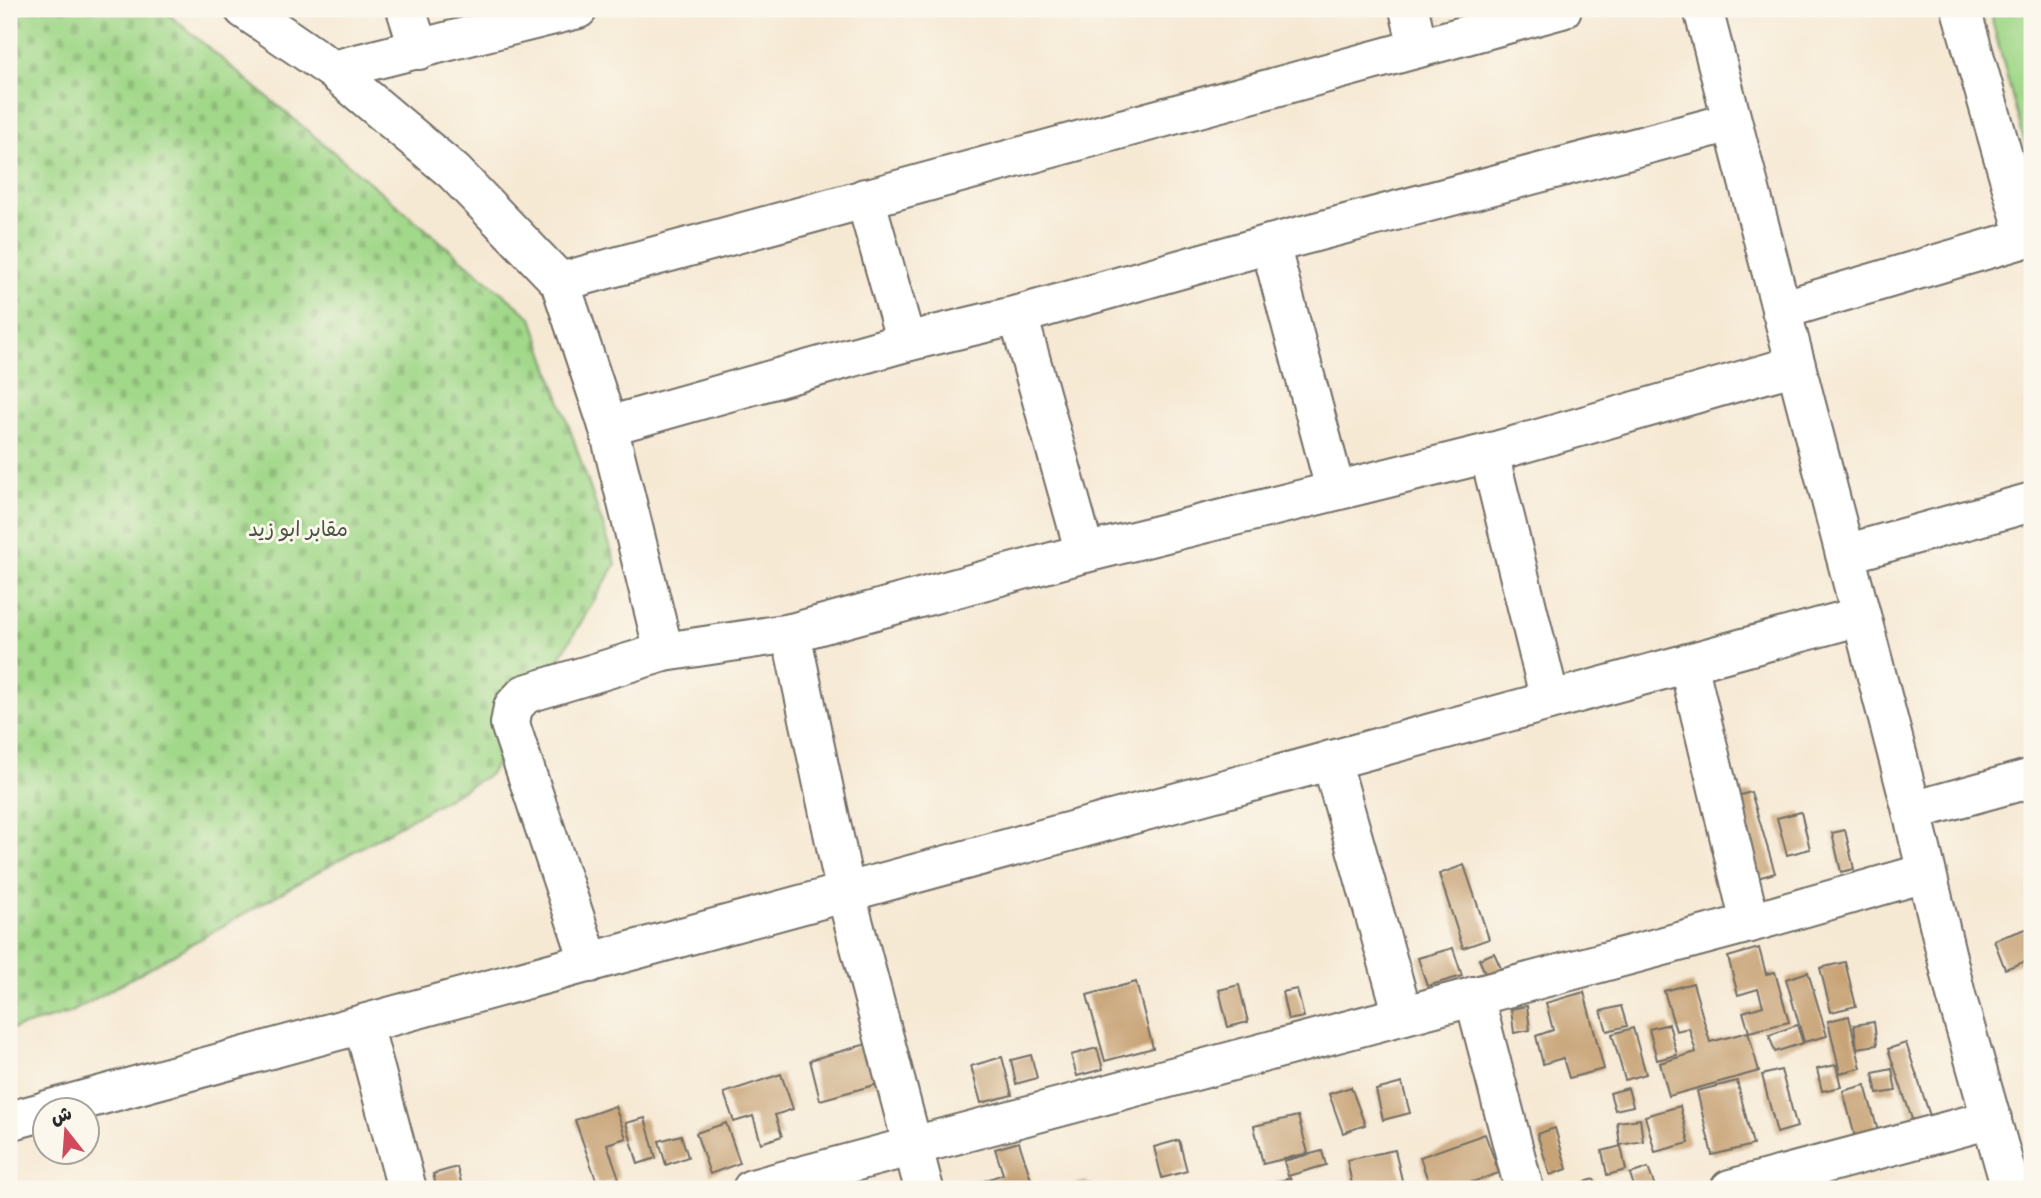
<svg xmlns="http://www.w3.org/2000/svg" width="2041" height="1198" font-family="Sriracha,'Playpen Sans Arabic',sans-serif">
<defs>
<pattern id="cemetery-stones" width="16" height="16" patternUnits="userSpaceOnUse" patternTransform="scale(1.75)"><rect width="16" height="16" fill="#a2d88a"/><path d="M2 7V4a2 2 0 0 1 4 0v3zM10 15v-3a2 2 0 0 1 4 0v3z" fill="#8cba77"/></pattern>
</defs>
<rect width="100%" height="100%" fill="#fbf7ec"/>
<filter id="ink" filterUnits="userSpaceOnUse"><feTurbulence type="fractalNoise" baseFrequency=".0143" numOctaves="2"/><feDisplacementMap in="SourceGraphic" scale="14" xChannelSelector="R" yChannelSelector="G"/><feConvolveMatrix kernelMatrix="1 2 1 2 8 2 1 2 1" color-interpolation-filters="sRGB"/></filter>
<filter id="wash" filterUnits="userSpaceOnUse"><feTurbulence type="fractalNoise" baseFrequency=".00686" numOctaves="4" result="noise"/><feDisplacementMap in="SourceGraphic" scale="28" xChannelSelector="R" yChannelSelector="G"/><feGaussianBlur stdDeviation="1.57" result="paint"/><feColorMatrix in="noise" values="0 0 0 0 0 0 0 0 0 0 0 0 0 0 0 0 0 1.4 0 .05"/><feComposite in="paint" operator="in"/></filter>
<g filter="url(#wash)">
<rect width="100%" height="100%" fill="#f6e9d4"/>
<polygon fill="#a2d88a" stroke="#66825a" stroke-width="2" points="1989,9 2032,9 2032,171"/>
<polygon fill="url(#cemetery-stones)" stroke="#66825a" stroke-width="2" points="9,9 162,9 532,318 616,564 490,774 70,1013 9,1030"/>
<g id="blocks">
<g fill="#c7a376">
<polygon points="1751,792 1775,873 1725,887 1702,806"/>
<polygon points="1801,812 1810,849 1787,855 1777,818"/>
<polygon points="1845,830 1854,869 1841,872 1832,833"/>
<polygon points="1464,865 1489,939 1463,948 1439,874"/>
<polygon points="2032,927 2032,959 2005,969 1994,940"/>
<polygon points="1453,948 1462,976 1427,986 1418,958"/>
<polygon points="1759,948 1766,974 1775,972 1789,1022 1749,1032 1743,1012 1763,1006 1758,989 1738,995 1728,957"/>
<polygon points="1494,953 1505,977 1489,983 1479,959"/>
<polygon points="1845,962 1856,1006 1831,1012 1820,968"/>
<polygon points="1808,972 1827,1036 1804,1042 1786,979"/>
<polygon points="1136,982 1153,1048 1105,1061 1087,995"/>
<polygon points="1693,983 1710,1042 1748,1032 1759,1071 1669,1096 1660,1063 1696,1052 1689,1028 1676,1031 1664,991"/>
<polygon points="1239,985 1248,1022 1228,1027 1219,990"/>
<polygon points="1297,989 1304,1017 1288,1020 1282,992"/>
<polygon points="1584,992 1604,1069 1569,1078 1563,1058 1543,1064 1536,1036 1553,1030 1546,1003"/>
<polygon points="1527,1006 1530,1030 1514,1033 1511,1009"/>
<polygon points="1621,1006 1627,1026 1607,1031 1601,1011"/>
<polygon points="1849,1016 1861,1068 1840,1073 1828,1021"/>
<polygon points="1874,1022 1877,1045 1857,1048 1854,1025"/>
<polygon points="1669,1024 1677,1055 1657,1060 1649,1029"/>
<polygon points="1797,1025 1803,1043 1775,1052 1769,1035"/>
<polygon points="1633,1028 1646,1074 1625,1080 1612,1034"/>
<polygon points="1906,1043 1930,1116 1913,1122 1888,1049"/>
<polygon points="867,1044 878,1084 820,1100 810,1060"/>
<polygon points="1097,1048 1103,1069 1077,1076 1071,1055"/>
<polygon points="1031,1055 1037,1078 1016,1084 1011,1060"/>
<polygon points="1002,1057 1012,1095 981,1103 971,1066"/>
<polygon points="1836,1065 1841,1087 1822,1091 1817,1069"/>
<polygon points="1892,1069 1896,1091 1877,1094 1873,1073"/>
<polygon points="1781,1070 1797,1127 1777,1133 1762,1075"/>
<polygon points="781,1074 793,1109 775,1115 782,1136 761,1143 753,1116 734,1122 724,1093"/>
<polygon points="1737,1081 1753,1145 1712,1155 1697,1091"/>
<polygon points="1402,1083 1410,1113 1383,1120 1376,1090"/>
<polygon points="1865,1085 1878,1131 1855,1137 1843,1091"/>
<polygon points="1351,1087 1365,1125 1343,1133 1329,1094"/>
<polygon points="1628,1088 1633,1106 1615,1110 1610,1093"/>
<polygon points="615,1106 626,1138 607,1144 619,1178 598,1185 575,1120"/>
<polygon points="1680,1106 1689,1143 1655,1152 1645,1116"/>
<polygon points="1298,1116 1308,1153 1263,1164 1254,1126"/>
<polygon points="645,1118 656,1158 638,1164 626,1123"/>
<polygon points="1640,1119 1643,1141 1620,1145 1617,1122"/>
<polygon points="726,1123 740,1163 710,1174 696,1133"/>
<polygon points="1555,1128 1567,1169 1550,1175 1537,1134"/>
<polygon points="1485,1134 1499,1173 1452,1189 1431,1189 1420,1157"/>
<polygon points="681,1135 688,1157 666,1165 659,1141"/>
<polygon points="1179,1140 1187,1171 1162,1178 1154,1147"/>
<polygon points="1019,1142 1034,1189 984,1189 981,1182 1003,1174 995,1149"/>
<polygon points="1621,1146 1626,1170 1607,1175 1602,1151"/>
<polygon points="1395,1150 1404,1189 1353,1189 1347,1160"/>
<polygon points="1322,1151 1326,1165 1288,1176 1284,1161"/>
<polygon points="457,1167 463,1189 437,1189 433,1174"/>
<polygon points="1648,1168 1656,1189 1635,1189 1630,1174"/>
<polygon points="1290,1178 1293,1189 1272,1189 1270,1184"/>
<polygon points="1594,1179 1598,1189 1563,1189"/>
<polygon points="1087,1181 1089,1189 1071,1189 1070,1185"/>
</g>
</g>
</g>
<g filter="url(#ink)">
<use href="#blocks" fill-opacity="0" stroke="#726e66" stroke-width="2"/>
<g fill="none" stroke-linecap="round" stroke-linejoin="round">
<g stroke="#726e66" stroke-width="42">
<g id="minor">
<polyline points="244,9 333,70 454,172 560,282 608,426 664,652"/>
<polyline points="406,9 419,50"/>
<polyline points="1409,9 1418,48"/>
<polyline points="1703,9 1912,811 1956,995 2011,1189"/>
<polyline points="1961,9 2026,237"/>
<polyline points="333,70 578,9"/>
<polyline points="865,198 906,342"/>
<polyline points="1270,244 1335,489"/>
<polyline points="560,282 1562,9"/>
<polyline points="1781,310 2032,236"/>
<polyline points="1018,315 1085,553"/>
<polyline points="608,426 906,342 1018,315 1270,244 1732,122"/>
<polyline points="1489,453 1550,700"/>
<polyline points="1845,554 2032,502"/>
<polyline points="791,633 846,894 924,1189"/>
<polyline points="1688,663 1750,923"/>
<polyline points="1331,760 1403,1015"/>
<polyline points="1912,811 2032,778"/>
<polyline points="590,963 510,724 513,707 525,694 664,652 791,633 1085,553 1489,453 1796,365"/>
<polyline points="1474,996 1524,1189"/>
<polyline points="363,1024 407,1189"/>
<polyline points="47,1110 1861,616"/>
<polyline points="9,1121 46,1111"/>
<polyline points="752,1189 1750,923 1925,873"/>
<polyline points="1730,1189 1992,1119"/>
</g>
</g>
<use href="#minor" stroke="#fff" stroke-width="38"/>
</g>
</g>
<g text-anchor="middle" stroke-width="6" stroke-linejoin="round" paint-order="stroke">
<g font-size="21" fill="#495643" stroke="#fbf7ec">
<text x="298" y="536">مقابر ابو زيد</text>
</g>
</g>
<rect width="2041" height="1198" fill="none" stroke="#fbf7ec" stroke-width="35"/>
<g transform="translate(66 1131) rotate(343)"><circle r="33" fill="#fbf7ec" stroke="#a8a59f" stroke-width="2"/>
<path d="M0-5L12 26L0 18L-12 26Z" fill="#d1495b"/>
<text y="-10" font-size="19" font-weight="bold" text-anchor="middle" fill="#2b2b2b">ش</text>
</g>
</svg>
